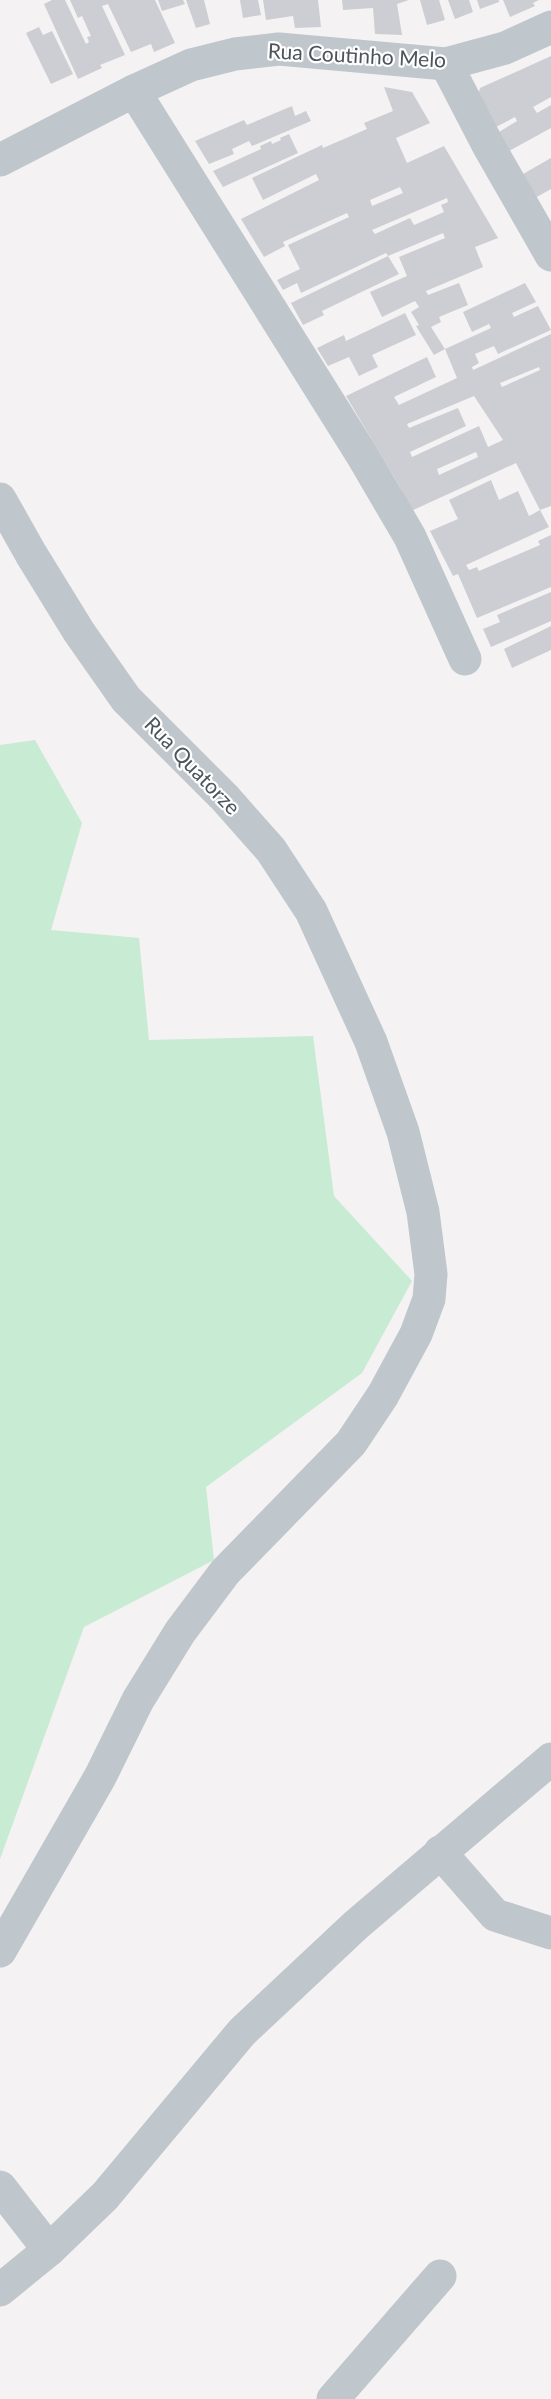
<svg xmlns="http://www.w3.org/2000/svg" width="551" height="2399" font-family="Lato,sans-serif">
<rect width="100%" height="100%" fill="#f4f2f2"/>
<polygon fill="#c7ebd3" points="35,740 82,823 51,930 139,938 149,1040 313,1036 334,1196 412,1281 362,1373 206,1487 214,1560 84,1627 0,1859 0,745"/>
<g fill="#cdced3" fill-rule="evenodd">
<polygon points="52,0 65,0 86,44 89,42 87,37 91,36 82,16 78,18 70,0 155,0 175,43 154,52 151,44 131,52 108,4 102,6 125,55 100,65 102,68 78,79 44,4"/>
<polygon points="158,0 183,0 185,4 162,11"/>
<polygon points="186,0 204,0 210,24 196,28"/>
<polygon points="240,0 258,0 261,15 243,18"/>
<polygon points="263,0 318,0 321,27 295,28 293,16 266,20"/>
<polygon points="342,0 409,0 397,4 402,35 375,34 373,8 343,10"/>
<polygon points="420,0 439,0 445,20 427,25"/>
<polygon points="448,0 469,0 473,12 455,19"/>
<polygon points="477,0 499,0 499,2 480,9"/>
<polygon points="503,0 539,0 533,3 535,6 510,17"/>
<polygon points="39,27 43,35 52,31 73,74 51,84 26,33"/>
<polygon points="551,56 551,97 533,107 537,113 551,105 551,128 509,151 499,132 517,121 515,117 496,127 478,96 480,88"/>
<path d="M384,87L412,92L430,123L396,138L407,163L444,146L498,238L475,247L483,267L426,291L428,295L459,283L468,305L439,317L441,322L431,327L445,349L434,355L416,326L419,325L411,312L419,307L415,301L382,317L370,292L407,276L399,257L445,238L443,233L388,256L399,274L322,311L324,315L303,325L291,303L388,256L386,253L301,293L297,283L283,290L277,280L300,269L288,245L349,217L347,213L283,242L285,246L264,257L241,219L319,180L316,174L263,200L252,178L322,145L323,148L367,129L364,123L393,111ZM400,187L403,193L372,206L370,200ZM447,198L448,202L441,205L444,212L414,225L410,218L375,234L372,230Z"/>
<polygon points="292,106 295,116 306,111 311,121 252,146 249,141 232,149 234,154 209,164 195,141 244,120 247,125"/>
<polygon points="289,134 298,153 223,187 213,171 261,149 260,146 271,141 272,144 281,140 280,138"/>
<polygon points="551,158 551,189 535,198 523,174"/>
<path d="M525,283L536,302L512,313L514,317L538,306L551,330L498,354L494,346L475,354L479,363L472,367L473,370L551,334V506L540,510L516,463L411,511L400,487L346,396L427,357L436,377L394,397L399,405L457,378L445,349L491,328L489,324L472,332L463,312ZM539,367L540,370L502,387L500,383ZM474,396L503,440L488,447L479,426L412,457L410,452L466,426L458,408L409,428L407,424ZM476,452L478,457L439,475L437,469Z"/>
<polygon points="405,313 416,335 372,355 378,367 359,376 349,357 328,366 317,348 344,335 346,341"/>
<polygon points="491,480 499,500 518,491 529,516 540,510 549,527 466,565 469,570 477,567 479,571 540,545 538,541 551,535 551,587 477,618 458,574 453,576 430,531 458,519 449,500"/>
<polygon points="551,592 551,621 491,647 483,629 500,622 497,615"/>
<polygon points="551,626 551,650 512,668 504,649"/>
</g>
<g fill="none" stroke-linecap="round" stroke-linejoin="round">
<g stroke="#bfc6cc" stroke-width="33">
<polyline points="446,64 488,145 551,255"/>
<polyline points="134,91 362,455 410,537 465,659"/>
<polyline points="0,160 134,91 191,65 235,54 279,49 446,64 505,48 551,27"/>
<polyline points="0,499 31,554 79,632 126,699 225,798 271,850 311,911 371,1042 403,1132 423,1212 431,1274 429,1299 416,1334 383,1395 351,1443 225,1572 180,1632 138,1700 100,1777 0,1951"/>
<polyline points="440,1852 495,1915 551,1933"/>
<polyline points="0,2187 49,2250"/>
<polyline points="0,2290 49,2250 105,2196 242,2032 356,1925 551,1759"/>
<polyline points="333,2399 440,2276"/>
</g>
</g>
<g text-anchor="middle" stroke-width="4.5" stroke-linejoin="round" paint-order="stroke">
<g font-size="21" fill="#4c555d" stroke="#fff">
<text transform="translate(357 56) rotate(3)" y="7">Rua Coutinho Melo</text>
<text transform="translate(192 766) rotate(46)" y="7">Rua Quatorze</text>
</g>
</g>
</svg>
